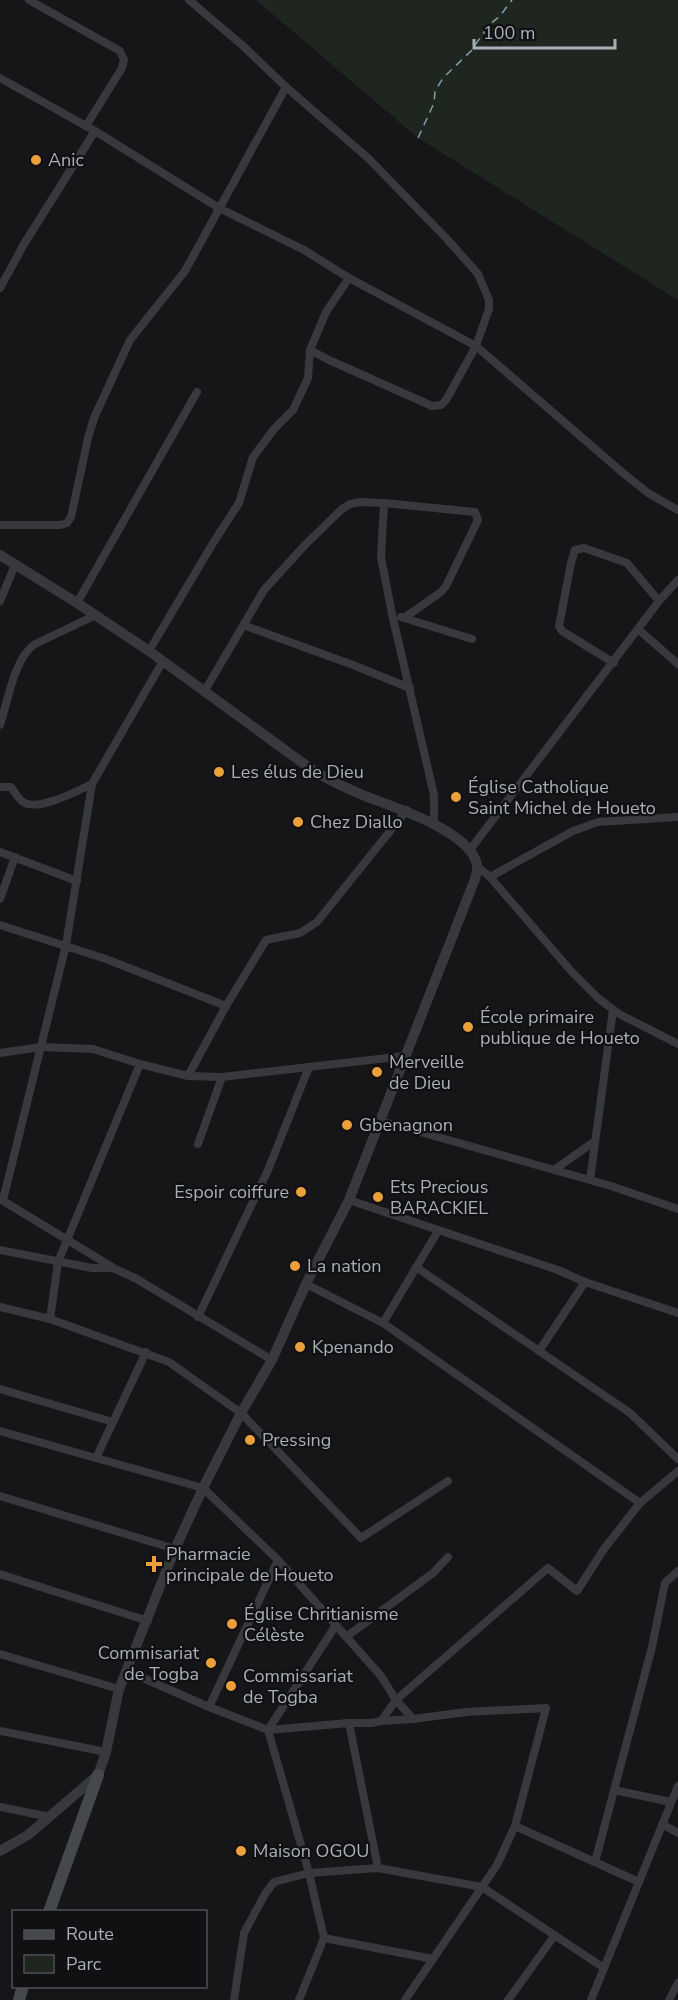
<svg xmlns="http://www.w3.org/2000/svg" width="678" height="2000" font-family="'Nunito Sans',sans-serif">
<rect width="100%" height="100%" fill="#161618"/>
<polygon fill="#1e261f" points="256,0 678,0 678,300 418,138"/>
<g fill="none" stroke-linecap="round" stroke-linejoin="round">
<polyline stroke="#819fb2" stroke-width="1.5" stroke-dasharray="8 6" stroke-linecap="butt" points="418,138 434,103 435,91 443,78 471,51 489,25 500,16 512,0"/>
<g stroke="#37393d" stroke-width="8">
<polyline points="29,0 120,51 124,60 122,68 86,126"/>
<polyline points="189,0 242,45 286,87 368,158 447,239 478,274 489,300 489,309 476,346 446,400 441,405 432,406 329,360 310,350"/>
<polyline points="0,78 95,131 219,208 304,250 349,278 476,346 623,473 648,493 678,510"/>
<polyline points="0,288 24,244 95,131"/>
<polyline points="384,503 381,557 392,614 434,795 434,824"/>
<polyline points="0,525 60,525 67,523 71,517 88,438 94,418 130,340 185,271 286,87"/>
<polyline points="0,601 15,565"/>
<polyline points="77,603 197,392"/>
<polyline points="401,617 472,639"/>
<polyline points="243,625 353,665 410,688"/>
<polyline points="639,630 678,664"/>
<polyline points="149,651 213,543 239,503 253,457 274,429 293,410 308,378 310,350 326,312 349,278"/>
<polyline points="614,663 562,631 559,626 571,563 575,550 584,548 627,563 659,601"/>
<polyline points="204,692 264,590 304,546 342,509 350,504 360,502 384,503 475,512 478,520 446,586 441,592 404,618"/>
<path d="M0,725C8,701 14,658 35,644L96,615"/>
<path d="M0,787H11C15,792 18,799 23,802C38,812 77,791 92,784"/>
<polyline points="469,851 659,601 678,580"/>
<polyline points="0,852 77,881"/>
<polyline points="477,866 490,877 571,971 598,998 619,1014 678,1044"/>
<polyline points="490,877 573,831 598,822 678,817"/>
<polyline points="0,899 15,857"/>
<polyline points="0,925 106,959 226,1006"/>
<polyline points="0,1053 41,1047 93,1049 140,1064 188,1076 222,1077 405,1056"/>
<polyline points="188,1076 226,1006 266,940 300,933 317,922 407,810"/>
<polyline points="381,1121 611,1186 678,1209"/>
<polyline points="198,1144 222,1077"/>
<polyline points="554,1170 595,1141"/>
<polyline points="590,1180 613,1010"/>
<polyline points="0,1199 112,1267"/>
<polyline points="3,1200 66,945 92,784 163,661"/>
<polyline points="349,1200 558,1270 585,1282 678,1313"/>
<polyline points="0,1250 92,1268 113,1268 135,1278 272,1360"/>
<polyline points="416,1267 630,1413 678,1459"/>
<polyline points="306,1284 383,1323 640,1503"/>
<polyline points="0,1307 50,1319 169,1362 241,1413 361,1538 448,1481"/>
<polyline points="198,1317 268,1170 309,1067"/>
<polyline points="50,1319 58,1262 140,1064"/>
<polyline points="383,1323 438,1231"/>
<polyline points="539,1351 585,1282"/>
<polyline points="0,1389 113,1422"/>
<polyline points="0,1431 203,1488 278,1560 381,1676 396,1700 413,1719"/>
<polyline points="96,1458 146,1352"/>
<polyline points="0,1496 175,1549"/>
<polyline points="0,1574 148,1621"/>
<polyline points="346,1637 433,1573 448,1557"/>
<polyline points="0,1654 119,1689"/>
<polyline points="127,1671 209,1707 268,1730 349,1723 371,1723 381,1721 396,1700 548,1568 577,1591 604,1549 640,1503 678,1471"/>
<polyline points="209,1707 278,1560"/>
<polyline points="381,1721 413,1719 466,1712 546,1708 515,1826 497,1865 405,2000"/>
<polyline points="349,1723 378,1868"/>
<polyline points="0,1731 106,1752"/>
<polyline points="614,1790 671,1802"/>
<polyline points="0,1807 50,1817"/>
<polyline points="662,1824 678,1833"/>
<polyline points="515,1826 639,1882"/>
<polyline points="595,1862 652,1647 665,1583 678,1571"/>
<polyline points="324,1938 433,1959"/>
<polyline points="234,2000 244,1933 265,1894 274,1882 309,1873 378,1868 482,1887 604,1968"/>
<polyline points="299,2000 324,1938 309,1873 268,1730 336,1625"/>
<polyline points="508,2000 555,1935"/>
<polyline points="591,2000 678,1786"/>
<polyline points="669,2000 678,1983"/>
</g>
<path stroke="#37393d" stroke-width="10" d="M0,555L77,603L149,651L311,769C328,780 346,788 365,796C393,807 471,831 477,865C478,869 476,875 475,879L349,1200L306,1284L272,1360L241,1413L203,1488L175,1549L119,1689L106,1752L98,1775L28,1835L0,1851"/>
<g stroke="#45484d" stroke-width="12">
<polyline points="49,1912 98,1775"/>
<polyline points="19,2000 23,1986"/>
</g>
</g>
<g fill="#eca03a" stroke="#111113" stroke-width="2">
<circle cx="36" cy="160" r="6"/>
<circle cx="219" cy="772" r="6"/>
<circle cx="456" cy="797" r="6"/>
<circle cx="298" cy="822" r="6"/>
<circle cx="468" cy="1027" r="6"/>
<circle cx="377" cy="1072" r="6"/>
<circle cx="347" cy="1125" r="6"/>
<circle cx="301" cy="1192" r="6"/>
<circle cx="378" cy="1197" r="6"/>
<circle cx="295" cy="1266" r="6"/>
<circle cx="300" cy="1347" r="6"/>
<circle cx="250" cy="1440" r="6"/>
<path d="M151 1555h6v6h6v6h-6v6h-6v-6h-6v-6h6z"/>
<circle cx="232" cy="1624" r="6"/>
<circle cx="211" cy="1663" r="6"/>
<circle cx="231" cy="1686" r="6"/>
<circle cx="241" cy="1851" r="6"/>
</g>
<g text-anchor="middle" stroke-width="4.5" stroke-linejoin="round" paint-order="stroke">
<g font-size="18" fill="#a9afb8" stroke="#111113" text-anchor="start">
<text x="48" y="166">Anic</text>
<text x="231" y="778">Les élus de Dieu</text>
<text x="468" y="793">Église Catholique<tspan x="468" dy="21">Saint Michel de Houeto</tspan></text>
<text x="310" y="828">Chez Diallo</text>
<text x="480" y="1023">École primaire<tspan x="480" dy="21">publique de Houeto</tspan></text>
<text x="389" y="1068">Merveille<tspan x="389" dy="21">de Dieu</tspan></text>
<text x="359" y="1131">Gbenagnon</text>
<text x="390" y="1193">Ets Precious<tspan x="390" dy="21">BARACKIEL</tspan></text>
<text x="289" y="1198" text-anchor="end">Espoir coiffure</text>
<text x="307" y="1272">La nation</text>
<text x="312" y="1353">Kpenando</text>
<text x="262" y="1446">Pressing</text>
<text x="166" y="1560">Pharmacie<tspan x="166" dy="21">principale de Houeto</tspan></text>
<text x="244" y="1620">Église Chritianisme<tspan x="244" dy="21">Célèste</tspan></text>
<text x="199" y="1659" text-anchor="end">Commisariat<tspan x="199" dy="21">de Togba</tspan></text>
<text x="243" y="1682">Commissariat<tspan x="243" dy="21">de Togba</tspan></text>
<text x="253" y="1857">Maison OGOU</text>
</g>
</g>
<rect x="12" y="1910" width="195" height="78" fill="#111113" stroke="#4e5055" stroke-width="1.5"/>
<rect x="24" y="1930" width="30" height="9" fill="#45484d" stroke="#4e5055" stroke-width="1.5"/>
<text x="66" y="1940" font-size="18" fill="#a9afb8">Route</text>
<rect x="24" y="1955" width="30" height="18" fill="#1e261f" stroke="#4e5055" stroke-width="1.5"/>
<text x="66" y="1970" font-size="18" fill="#a9afb8">Parc</text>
<path d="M474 39v9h141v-9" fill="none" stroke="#a9afb8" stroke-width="3"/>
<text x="483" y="39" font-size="18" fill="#a9afb8" stroke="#111113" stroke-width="4.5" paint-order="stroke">100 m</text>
</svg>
